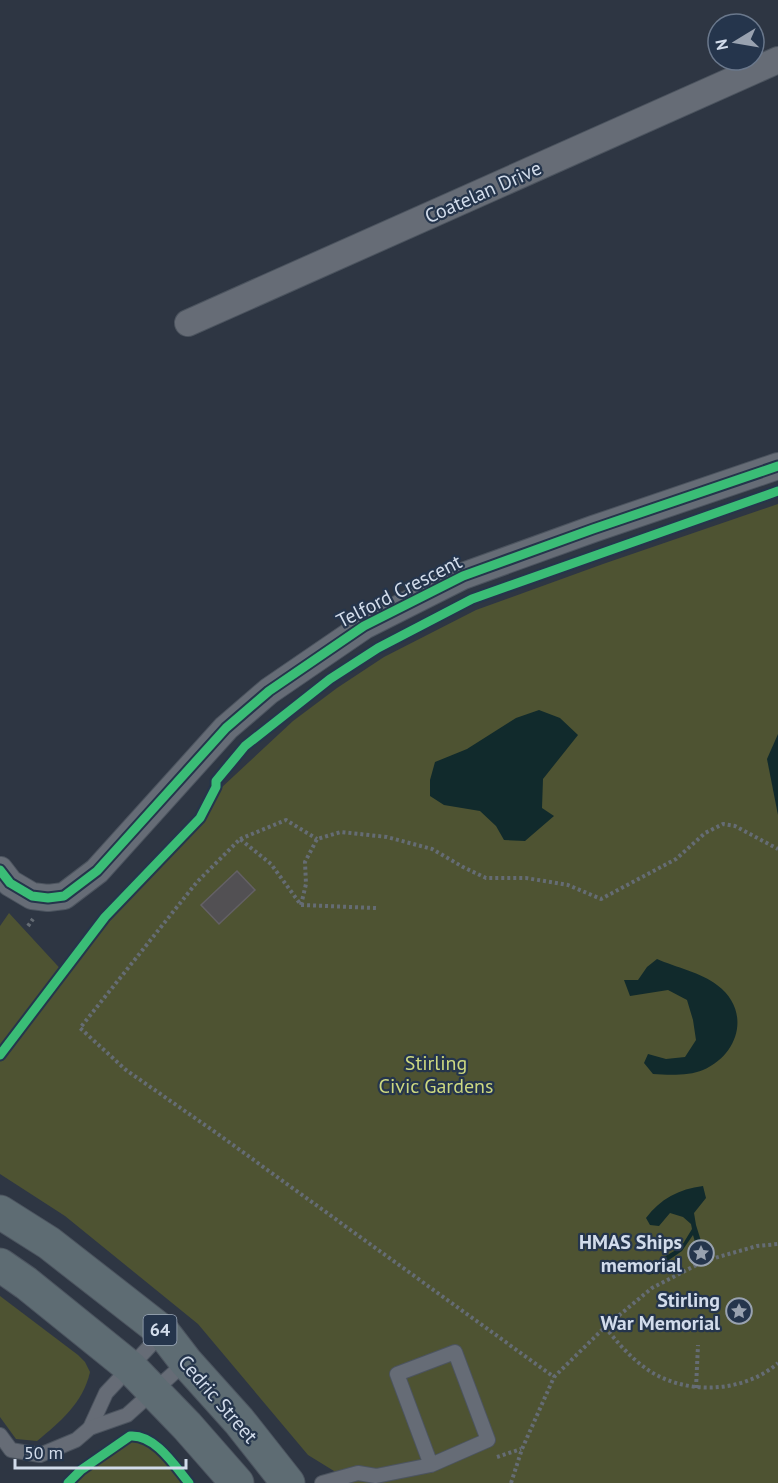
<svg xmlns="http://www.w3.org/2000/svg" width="778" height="1483" font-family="'PT Sans',sans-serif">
<rect width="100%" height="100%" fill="#2e3643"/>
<g fill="#4e5332">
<polygon points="778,504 778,1483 345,1483 334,1471 308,1455 198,1324 65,1216 0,1174 0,926 9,913 67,976 109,921 204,822 220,789 293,721 337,688 384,657 476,610 603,564"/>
<path d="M0,1296L78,1355L85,1362L90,1372C83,1403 60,1422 37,1441L16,1439L0,1417Z"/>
<path d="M132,1439C154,1439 172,1467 184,1483H75L84,1474Z"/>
</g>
<g fill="#112a2c">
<polygon points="539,710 560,718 578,735 543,779 542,808 554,816 525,841 504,840 496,826 480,811 444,805 430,796 430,780 435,762 467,749 516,718"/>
<polygon points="778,734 778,815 767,759"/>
<path d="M657,959C675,967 702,973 717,985C751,1010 740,1054 703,1070C689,1076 668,1075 653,1074L644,1063L648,1054L666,1059L685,1057L696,1040L693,1020L687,1000L668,990L630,996L624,980H638L647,967Z"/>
<path d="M703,1186L706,1198L694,1213L696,1225L701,1241L695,1242L693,1235L682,1251L666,1262L663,1272L647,1275L661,1269L664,1257L681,1247L692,1229L691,1224L683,1217L670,1213L659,1226L650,1225L646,1218C660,1199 679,1189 703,1186Z"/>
</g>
<polygon fill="#525053" stroke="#646165" stroke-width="1.5" points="237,871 255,890 219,924 201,905"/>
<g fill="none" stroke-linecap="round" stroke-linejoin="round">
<g stroke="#4c545f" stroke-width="16">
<g id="service">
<polyline points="90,1428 106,1393 163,1332"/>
<polyline points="0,1435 11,1450 40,1455 76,1440 90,1428 127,1415 186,1362"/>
<polyline points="322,1483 358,1473 376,1476 431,1465 488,1440 455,1352 397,1374 431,1465"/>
</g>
</g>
<g stroke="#4c545f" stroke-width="28">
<g id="minor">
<polyline points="188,323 778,60"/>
<polyline points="0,870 10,883 32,896 48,898 64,896 97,871 226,728 269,691 364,626 463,576 593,529 778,466"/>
</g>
</g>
<g stroke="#4c545f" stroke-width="35">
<g id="primary">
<polyline points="0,1212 49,1243 163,1332 186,1362 239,1421 288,1483"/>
<polyline points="0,1265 26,1283 130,1367 187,1426 237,1483"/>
</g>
</g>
<g stroke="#656c74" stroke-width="4" stroke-dasharray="3 3" stroke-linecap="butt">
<polyline points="240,839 286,820 317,839"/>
<polyline points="301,905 306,884 305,862 317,839 341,832 387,837 432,849 463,867 486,878 526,878 568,885 601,899 676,859 705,833 723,824 735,826 778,849"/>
<polyline points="376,908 301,905 271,864 240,839 197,882 80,1028 126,1070 215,1132 554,1377"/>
<polyline points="28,926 33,919"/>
<polyline points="0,1055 66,969"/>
<path d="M605,1327C617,1342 629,1356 644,1367C682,1396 743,1394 778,1363"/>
<polyline points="696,1388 698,1345"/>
<polyline points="497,1457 521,1449"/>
<polyline points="511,1483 522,1449 554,1377 605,1327 652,1288 704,1261 757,1246 778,1244"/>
</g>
<use href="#service" stroke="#666c76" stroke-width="14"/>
<use href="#minor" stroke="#666c76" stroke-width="26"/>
<use href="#primary" stroke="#5e6c73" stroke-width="33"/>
<g stroke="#25354c" stroke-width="13">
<g id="cycleway">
<polyline points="0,870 10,883 32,896 48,898 64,896 97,871 226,728 269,691 364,626 463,576 593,529 778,466"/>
<polyline points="0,1055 105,917 200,818 216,787 216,781 245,746 330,679 378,648 472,599 778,491"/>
<path d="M68,1483L81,1470L130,1436C155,1434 175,1466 189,1483"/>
</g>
</g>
<use href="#cycleway" stroke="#3abd76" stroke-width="9"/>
</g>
<defs>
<g id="sight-ring" transform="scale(1.35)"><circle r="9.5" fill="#25354c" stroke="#99a2b0" stroke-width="1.5"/><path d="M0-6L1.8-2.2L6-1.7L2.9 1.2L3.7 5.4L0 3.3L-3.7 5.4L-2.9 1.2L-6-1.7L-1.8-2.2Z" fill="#99a2b0"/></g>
</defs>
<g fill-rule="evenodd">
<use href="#sight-ring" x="701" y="1253"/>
<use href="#sight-ring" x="739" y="1311"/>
</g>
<g text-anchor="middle" stroke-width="4.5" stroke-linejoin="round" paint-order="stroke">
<rect fill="#25354c" stroke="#9eaabb" stroke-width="1.5" x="143.5" y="1315" width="33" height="30" rx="4.5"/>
<g font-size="18" font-weight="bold" fill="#d2dceb">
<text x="160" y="1336">64</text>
</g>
<g font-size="20" fill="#d2dceb" stroke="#25354c">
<text transform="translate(483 192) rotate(-24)" y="7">Coatelan Drive</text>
<text transform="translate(399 591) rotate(-27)" y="7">Telford Crescent</text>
<text transform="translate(218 1399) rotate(49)" y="7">Cedric Street</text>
</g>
<g font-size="20" fill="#cdd880" stroke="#25354c">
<text x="436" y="1070">Stirling<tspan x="436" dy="23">Civic Gardens</tspan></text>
</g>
<g font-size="20" font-weight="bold" fill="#d2dceb" stroke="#25354c" text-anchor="end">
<text x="682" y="1249">HMAS Ships<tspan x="682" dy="23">memorial</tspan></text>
<text x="720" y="1307">Stirling<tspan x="720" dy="23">War Memorial</tspan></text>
</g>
</g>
<g transform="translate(736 42) rotate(259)"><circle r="28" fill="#25354c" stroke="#6a788c" stroke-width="1.5"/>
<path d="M0-4.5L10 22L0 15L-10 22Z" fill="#99a2b0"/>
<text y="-9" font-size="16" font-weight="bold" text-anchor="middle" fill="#d2dceb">N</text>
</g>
<path d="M15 1459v9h171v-9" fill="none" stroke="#d2dceb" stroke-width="3"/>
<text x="24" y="1459" font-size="18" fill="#d2dceb" stroke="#25354c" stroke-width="4.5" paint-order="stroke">50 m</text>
</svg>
